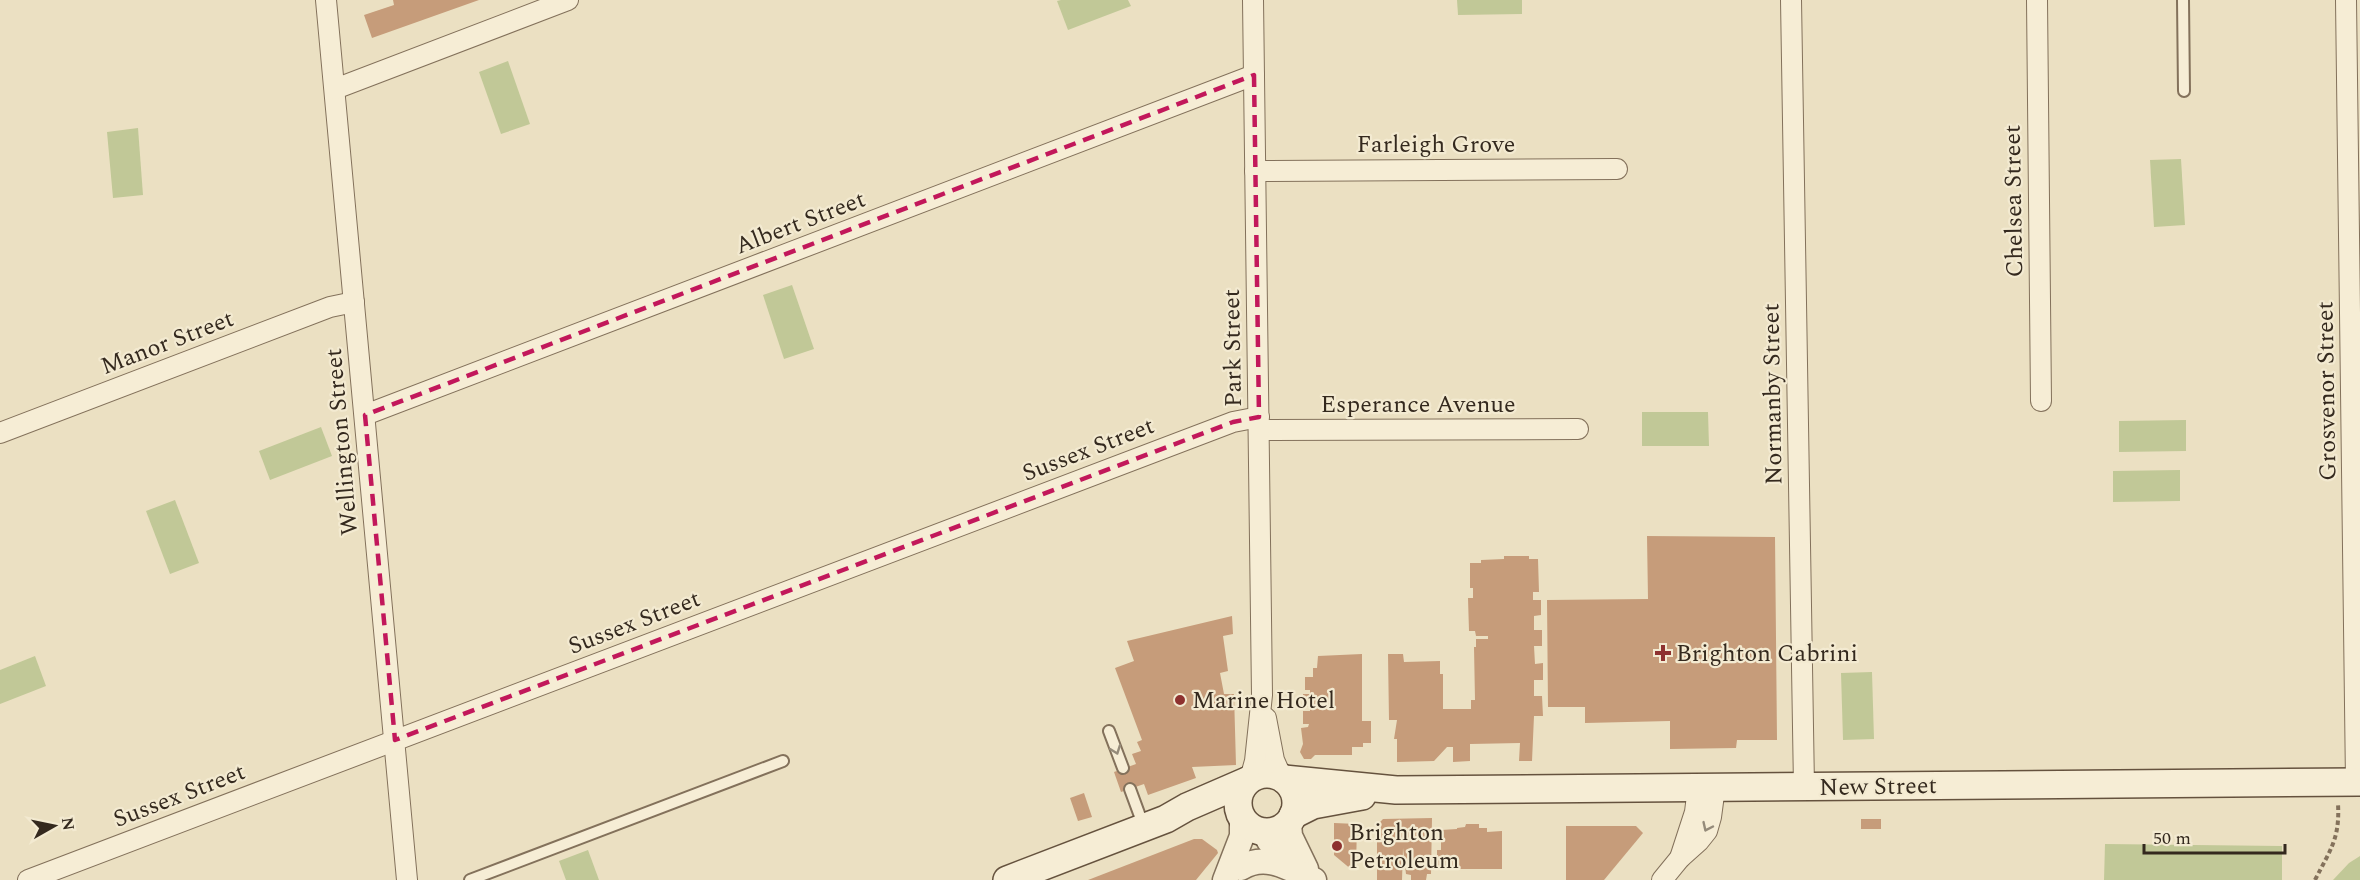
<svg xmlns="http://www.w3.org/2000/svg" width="2360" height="880" font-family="Spectral,serif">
<rect width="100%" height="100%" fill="#ebe0c2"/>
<g fill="#c1c897">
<polygon points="1061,0 1128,0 1131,6 1068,30 1057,1"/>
<polygon points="1457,0 1522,0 1522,14 1458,15"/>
<polygon points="508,61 530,124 501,134 479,72"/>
<polygon points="138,128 143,195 113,198 107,132"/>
<polygon points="2181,159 2185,225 2154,227 2150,160"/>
<polygon points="792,285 814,349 784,359 763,295"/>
<polygon points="1642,412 1708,412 1709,446 1642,446"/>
<polygon points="2186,420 2186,451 2119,452 2119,421"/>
<polygon points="321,427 332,456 270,480 259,451"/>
<polygon points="2180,470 2180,501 2113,502 2113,471"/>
<polygon points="175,500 199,563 170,574 146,511"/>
<polygon points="35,656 46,686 0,704 0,670"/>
<polygon points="1872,672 1874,739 1843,740 1841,673"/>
<polygon points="2105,844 2282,846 2282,880 2104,880"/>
<polygon points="588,850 599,880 566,880 559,861"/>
<polygon points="2360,856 2360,880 2333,880 2349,863"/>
</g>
<g fill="#c69c7a">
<polygon points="393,0 479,0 372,38 364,15 394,5"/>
<polygon points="1647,536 1775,537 1777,740 1737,740 1736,748 1670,749 1670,721 1585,723 1585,707 1548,707 1547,600 1648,599"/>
<polygon points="1504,556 1529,556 1529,559 1538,559 1539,592 1533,592 1533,600 1541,600 1541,615 1534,616 1534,630 1542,630 1542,646 1534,646 1535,664 1543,663 1543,680 1534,680 1534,696 1542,696 1543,716 1534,716 1532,761 1519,761 1520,743 1470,744 1470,761 1453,762 1453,747 1447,747 1434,761 1397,762 1397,739 1394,739 1397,720 1389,720 1388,654 1403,654 1404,662 1440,661 1440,674 1443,674 1443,709 1471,709 1471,700 1475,700 1474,647 1476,647 1476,639 1488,639 1488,636 1476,636 1475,631 1469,631 1468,598 1473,598 1473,588 1470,588 1470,563 1481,563 1481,560 1504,559"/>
<polygon points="1232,616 1233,634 1223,636 1228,671 1220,673 1224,694 1234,694 1236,765 1192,767 1196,778 1148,795 1144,784 1121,792 1114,772 1136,764 1132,754 1141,751 1137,742 1142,740 1115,668 1134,661 1127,641"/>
<polygon points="1362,654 1362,721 1371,721 1371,743 1363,743 1363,747 1352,747 1352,755 1315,755 1311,759 1304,759 1300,752 1303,744 1301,728 1308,727 1309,724 1303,724 1303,711 1310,711 1310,707 1303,707 1303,694 1310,694 1310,690 1305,690 1305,677 1313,677 1313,668 1317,668 1318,656"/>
<polygon points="1084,793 1092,817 1078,821 1070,798"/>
<polygon points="1432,818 1431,874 1427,874 1426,880 1411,880 1411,875 1406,874 1403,848 1402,880 1377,880 1377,825 1383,819"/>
<rect x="1861" y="819" width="20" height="10"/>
<polygon points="1334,823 1357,824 1356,868 1352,870 1334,855"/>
<polygon points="1466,824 1479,824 1479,828 1487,828 1487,832 1502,831 1502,869 1437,869 1437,850 1441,850 1441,830 1457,829 1457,828 1465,827"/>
<polygon points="1566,826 1636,826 1643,833 1604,880 1566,880"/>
<polygon points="1194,839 1202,839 1217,850 1218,853 1196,880 1088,880"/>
</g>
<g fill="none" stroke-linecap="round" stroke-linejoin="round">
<g stroke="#83715b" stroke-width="14">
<g id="service">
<polyline points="2183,0 2184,91"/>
<polyline points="1109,731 1123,768"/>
<polyline points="1130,789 1144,827"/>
<polyline points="470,880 783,761"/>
</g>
</g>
<g stroke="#83715b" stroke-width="22">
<g id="minor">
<polyline points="326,0 407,880"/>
<polyline points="1791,0 1804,787"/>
<polyline points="2037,0 2041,401"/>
<polyline points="2346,0 2356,782"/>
<polyline points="335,89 568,0"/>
<polyline points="1255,171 1617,169"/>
<polyline points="365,415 1254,75"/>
<polyline points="1259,430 1578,429"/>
<polyline points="0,433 330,307 354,302"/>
<polyline points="1266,718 1274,760 1282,778"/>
<polyline points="1250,779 1255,761 1262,695 1253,0"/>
<polyline points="1680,858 1695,812 1698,787"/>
<polyline points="28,880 1233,422 1259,417"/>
<polyline points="1662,880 1680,858 1699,841 1707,831 1711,817 1715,787"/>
</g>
</g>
<g stroke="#83715b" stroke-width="27">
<g id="tertiary">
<polyline points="1289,822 1290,836 1306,869"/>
<polyline points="1265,832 1269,841 1297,866"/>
<path d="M1241,868C1266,852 1290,869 1314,880"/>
<polyline points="1225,880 1242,836 1242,818"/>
</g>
</g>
<g stroke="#65523e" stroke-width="30">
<g id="secondary">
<circle cx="1267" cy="803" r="29"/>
<polyline points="1284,779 1396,790 2360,782"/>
<polyline points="1293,815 1313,805 1362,796"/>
<polyline points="1007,880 1166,819 1187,807 1247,781"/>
</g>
</g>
<path stroke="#83715b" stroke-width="4" stroke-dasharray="4.5 3" stroke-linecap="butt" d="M2315,880C2330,850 2340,839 2338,804"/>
<use href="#service" stroke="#f6edd5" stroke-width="10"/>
<use href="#minor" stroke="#f6edd5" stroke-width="20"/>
<use href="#tertiary" stroke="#f6edd5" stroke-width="24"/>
<use href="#secondary" stroke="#f6edd5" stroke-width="27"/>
</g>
<defs><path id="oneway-chevron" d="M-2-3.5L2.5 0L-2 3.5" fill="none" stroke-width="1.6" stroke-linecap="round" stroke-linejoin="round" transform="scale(1.5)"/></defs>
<g stroke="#958b7a">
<use href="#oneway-chevron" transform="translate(1116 750) rotate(70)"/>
<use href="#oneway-chevron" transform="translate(1707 827) rotate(115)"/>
</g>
<path fill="none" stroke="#c2185b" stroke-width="4.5" stroke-dasharray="12 8" stroke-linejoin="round" d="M1254,75L1259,417L1233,422L395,740L365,415Z"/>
<g fill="#8e312f" stroke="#f3ead1" stroke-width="2">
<path d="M1660 644h6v6h6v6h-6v6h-6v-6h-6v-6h6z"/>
<circle cx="1180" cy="700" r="6"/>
<circle cx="1337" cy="846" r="6"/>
</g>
<g text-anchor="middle" stroke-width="4.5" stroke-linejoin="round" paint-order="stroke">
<g font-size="24" fill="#34291e" stroke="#f3ead1">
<text x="1436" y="152">Farleigh Grove</text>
<text transform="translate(2013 201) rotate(-91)" y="8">Chelsea Street</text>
<text transform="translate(800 222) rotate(-21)" y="8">Albert Street</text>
<text transform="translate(167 342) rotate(-21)" y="8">Manor Street</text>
<text transform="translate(1232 348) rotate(-91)" y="8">Park Street</text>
<text transform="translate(2326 391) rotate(-91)" y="8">Grosvenor Street</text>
<text transform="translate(1772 394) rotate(-91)" y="8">Normanby Street</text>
<text x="1418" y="412">Esperance Avenue</text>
<text transform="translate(341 442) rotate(-95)" y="8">Wellington Street</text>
<text transform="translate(1088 449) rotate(-21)" y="8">Sussex Street</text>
<text transform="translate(634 622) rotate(-21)" y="8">Sussex Street</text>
<text transform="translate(1878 786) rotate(-1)" y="8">New Street</text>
<text transform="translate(179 795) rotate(-21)" y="8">Sussex Street</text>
</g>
<g font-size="24" fill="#34291e" stroke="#f3ead1" text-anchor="start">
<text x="1676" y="661">Brighton Cabrini</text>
<text x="1192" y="708">Marine Hotel</text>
<text x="1349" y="840">Brighton<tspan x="1349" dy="28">Petroleum</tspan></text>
</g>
</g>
<g transform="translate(54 826) rotate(81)" stroke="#f3ead1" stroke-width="4.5" paint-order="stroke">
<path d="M0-4.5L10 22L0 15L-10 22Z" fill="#34291e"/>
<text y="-9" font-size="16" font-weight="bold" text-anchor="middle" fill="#34291e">N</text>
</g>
<path d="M2144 844v9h141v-9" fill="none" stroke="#34291e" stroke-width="3"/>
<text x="2153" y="844" font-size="18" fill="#34291e" stroke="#f3ead1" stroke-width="4.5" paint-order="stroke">50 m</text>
</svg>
